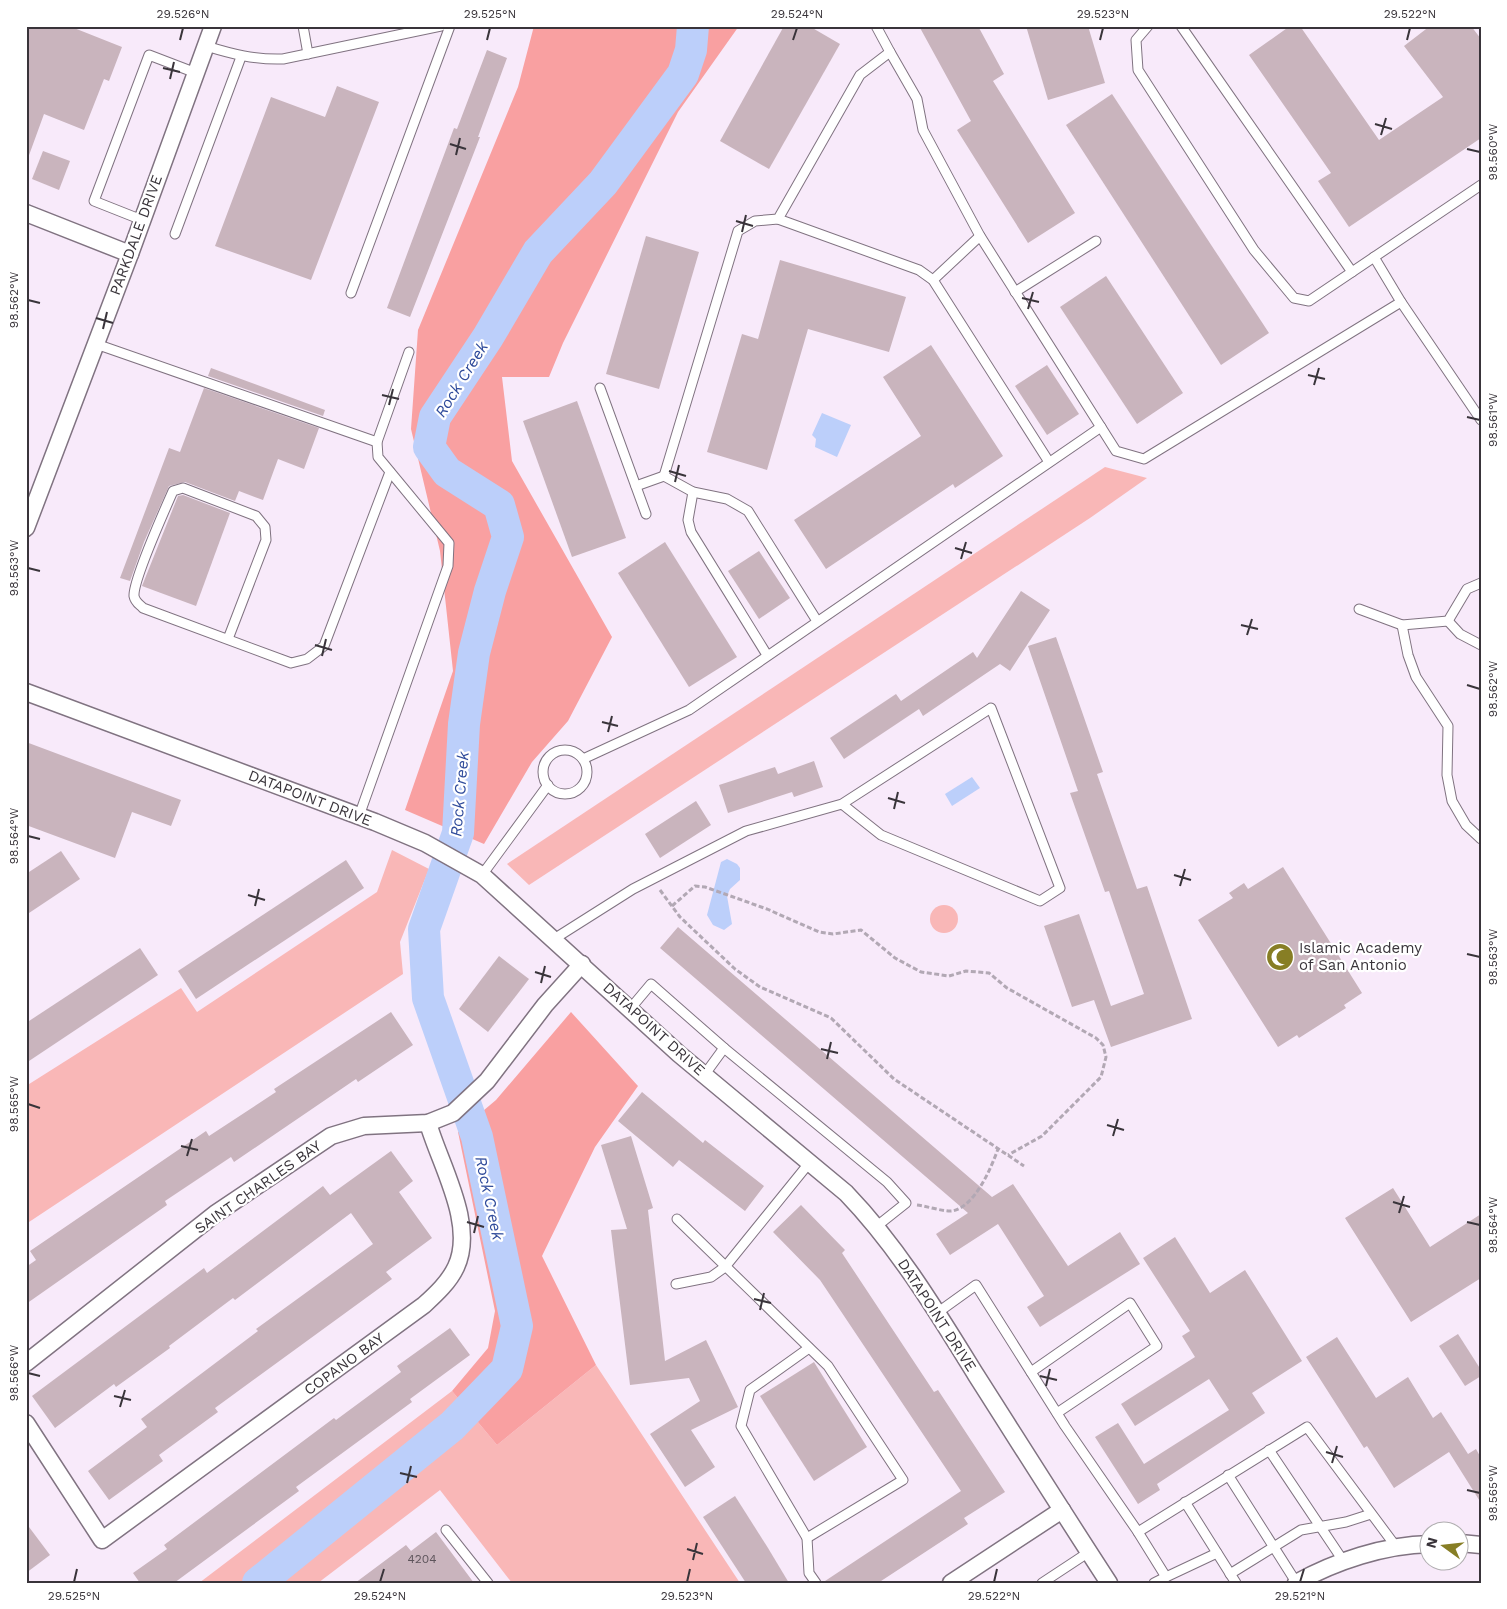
<svg xmlns="http://www.w3.org/2000/svg" width="1507" height="1609" font-family="'Work Sans',sans-serif">
<rect width="100%" height="100%" fill="#f8eafa"/>
<g fill="#f9b7b7">
<polygon points="1105,467 1147,478 1090,518 529,885 507,864"/>
<polygon points="392,850 429,869 400,942 403,974 26,1224 26,1086 181,988 197,1012 377,892"/>
<circle cx="944" cy="919" r="14"/>
<polygon points="596,1365 740,1583 512,1583 440,1490 318,1583 199,1583 452,1391 497,1445"/>
</g>
<g fill="#f9a0a1">
<polygon points="534,26 739,26 678,112 563,343 549,377 502,377 512,461 612,637 568,721 532,762 484,844 405,810 453,671 440,551 411,429 418,330 518,87"/>
<polygon points="571,1012 638,1086 595,1147 542,1256 596,1365 497,1445 452,1391 488,1348 495,1311 458,1132 496,1100"/>
</g>
<g fill="#bccffa">
<polygon points="822,413 851,425 837,457 815,447 816,439 812,435"/>
<polygon points="972,777 980,788 952,806 945,794"/>
<polygon points="727,859 737,864 740,868 740,880 730,889 727,896 732,924 724,930 713,925 707,915 721,862"/>
</g>
<g fill="none" stroke-linecap="round" stroke-linejoin="round">
<polyline stroke="#bccffa" stroke-width="32" points="258,1583 452,1426 507,1369 517,1326 477,1137 428,998 424,929 458,833 464,724 474,653 490,591 508,537 499,505 447,472 429,447 435,417 488,337 538,252 603,183 683,74 691,50 693,26"/>
</g>
<g fill="#c9b4bd">
<polygon points="26,26 69,26 122,47 109,81 104,79 84,130 44,114 28,158"/>
<polygon points="784,26 809,26 840,44 769,169 720,141"/>
<polygon points="919,26 978,26 1004,74 993,81 1075,213 1028,243 957,130 971,121"/>
<polygon points="1026,26 1088,26 1105,83 1048,100"/>
<polygon points="1290,26 1300,26 1379,140 1443,97 1404,46 1430,26 1471,26 1481,39 1481,138 1349,227 1318,181 1331,173 1249,55"/>
<polygon points="487,50 507,58 478,137 480,137 410,317 387,308 454,128 457,129"/>
<polygon points="337,86 379,102 311,280 215,246 271,97 325,117"/>
<polygon points="1112,94 1269,333 1221,365 1066,125"/>
<polygon points="43,151 70,161 59,190 32,179"/>
<polygon points="646,236 699,252 659,389 606,374"/>
<polygon points="780,260 906,297 889,352 808,329 767,470 707,452 742,334 758,339"/>
<polygon points="1106,276 1183,393 1137,424 1060,307"/>
<polygon points="931,345 1003,456 955,488 953,484 826,569 794,520 921,436 883,377"/>
<polygon points="1047,365 1079,414 1047,435 1015,386"/>
<polygon points="211,368 325,410 323,416 208,376"/>
<polygon points="204,388 319,428 304,469 278,459 263,500 239,491 235,501 185,482 169,486 144,542 130,581 120,578 169,448 180,452"/>
<polygon points="577,401 626,538 572,557 523,421"/>
<polygon points="183,495 230,513 196,606 142,586 178,496"/>
<polygon points="665,542 737,657 689,687 618,573"/>
<polygon points="759,551 790,598 759,619 728,571"/>
<polygon points="1021,591 1050,610 1010,671 1000,664 923,716 919,709 844,759 830,738 896,694 901,701 973,652 977,658"/>
<polygon points="1056,637 1103,772 1097,774 1137,889 1147,886 1192,1019 1111,1047 1094,1000 1072,1007 1044,926 1079,914 1111,1006 1144,994 1109,891 1105,892 1070,793 1078,791 1028,646"/>
<polygon points="26,742 181,800 171,826 132,812 115,858 26,825"/>
<polygon points="814,761 823,787 794,797 792,792 728,813 719,785 775,767 778,774"/>
<polygon points="696,801 711,825 660,858 645,834"/>
<polygon points="61,851 80,879 26,915 26,874"/>
<polygon points="346,860 364,888 196,999 178,971"/>
<polygon points="1283,867 1362,993 1344,1005 1346,1008 1299,1038 1297,1035 1278,1047 1198,920 1233,898 1229,893 1244,883 1248,889"/>
<polygon points="678,927 992,1197 1013,1184 1068,1266 1120,1232 1140,1264 1040,1327 1027,1307 1044,1296 998,1224 950,1255 936,1234 968,1213 660,948"/>
<polygon points="140,948 158,975 26,1063 26,1023"/>
<polygon points="499,956 529,979 488,1032 459,1009"/>
<polygon points="391,1012 413,1045 358,1082 356,1079 234,1162 231,1157 165,1201 167,1205 26,1304 26,1267 36,1260 30,1251 206,1131 209,1136 276,1092 274,1089"/>
<polygon points="642,1092 703,1143 705,1140 764,1186 745,1211 679,1160 673,1167 618,1121"/>
<polygon points="631,1136 653,1208 648,1210 665,1361 706,1340 738,1407 691,1430 715,1467 685,1487 650,1434 700,1401 689,1378 630,1385 611,1230 627,1229 601,1145"/>
<polygon points="391,1151 413,1181 399,1192 432,1238 386,1272 392,1279 215,1408 218,1412 159,1455 163,1461 109,1500 88,1471 147,1427 141,1419 258,1331 256,1329 373,1244 351,1213 235,1300 233,1298 169,1346 170,1348 116,1387 114,1384 55,1428 32,1396 204,1268 207,1273 323,1186 330,1195"/>
<polygon points="1393,1188 1430,1247 1481,1214 1481,1278 1411,1322 1345,1218"/>
<polygon points="801,1205 845,1250 842,1253 934,1392 938,1390 1005,1492 964,1518 968,1524 878,1583 822,1583 961,1491 820,1280 773,1232"/>
<polygon points="1175,1237 1210,1293 1245,1270 1302,1361 1252,1393 1265,1413 1157,1484 1160,1490 1138,1504 1095,1437 1118,1423 1144,1464 1229,1410 1209,1379 1135,1426 1121,1404 1195,1357 1182,1336 1190,1331 1143,1258"/>
<polygon points="450,1328 470,1355 410,1399 412,1402 296,1487 299,1491 174,1583 140,1583 133,1573 167,1549 164,1545 334,1418 336,1420 401,1372 397,1366"/>
<polygon points="1458,1334 1481,1370 1481,1376 1465,1386 1439,1346"/>
<polygon points="1337,1337 1376,1398 1408,1377 1433,1418 1441,1412 1468,1454 1476,1449 1481,1458 1481,1503 1449,1452 1394,1488 1367,1446 1364,1448 1306,1357"/>
<polygon points="814,1362 867,1447 814,1481 760,1396"/>
<polygon points="735,1496 768,1548 789,1583 746,1583 703,1517"/>
<polygon points="26,1523 50,1555 26,1573"/>
<polygon points="436,1532 474,1583 355,1583 406,1545 411,1551"/>
</g>
<g fill="none" stroke-linecap="round" stroke-linejoin="round">
<g stroke="#807381" stroke-width="11">
<g id="service">
<polyline points="303,26 308,54"/>
<polyline points="876,26 890,52"/>
<polyline points="1148,26 1136,40 1138,70 1254,250 1294,298 1309,301 1481,185"/>
<polyline points="1181,26 1352,272"/>
<path d="M206,46C232,54 255,60 283,59L441,26"/>
<polyline points="778,219 919,270 933,280 1049,462"/>
<polyline points="142,220 94,201 149,55 196,73"/>
<polyline points="175,234 241,57"/>
<polyline points="933,280 980,236"/>
<polyline points="1015,292 1096,241"/>
<polyline points="351,293 450,26"/>
<polyline points="1401,302 1481,420"/>
<polyline points="96,344 377,442"/>
<polyline points="600,388 646,514"/>
<polyline points="636,486 664,476"/>
<polyline points="693,492 688,520 691,532 767,655"/>
<polyline points="1359,609 1402,625 1448,621 1467,589 1481,583"/>
<polyline points="817,621 748,511 727,499 693,492 664,476 738,231 755,221 778,219 860,75 890,52 917,99 923,130 980,236 1116,451 1144,459 1401,302 1374,257"/>
<polyline points="1448,621 1460,634 1481,645"/>
<polyline points="1402,625 1408,655 1416,677 1448,726 1447,775 1452,801 1466,825 1481,839"/>
<path d="M228,639L266,540L265,527L256,516L183,488L173,491C165,509 133,581 134,596C135,602 139,604 143,608L291,663L307,659L324,646L390,472"/>
<circle cx="565" cy="772" r="22"/>
<polyline points="583,759 689,710 1101,427"/>
<polyline points="359,816 448,566 449,543 378,457 377,442 409,352"/>
<polyline points="482,875 548,785"/>
<polyline points="554,939 633,889 746,831 842,804 881,835 1040,901 1060,888 991,708 842,804"/>
<polyline points="630,1009 651,984 724,1048 887,1182 906,1203 877,1226"/>
<polyline points="705,1074 724,1048"/>
<polyline points="677,1219 828,1366 903,1480 807,1538"/>
<polyline points="676,1284 711,1277 725,1267 810,1162"/>
<polyline points="937,1313 976,1285 1065,1426 1138,1532 1166,1577 1154,1583"/>
<polyline points="809,1348 750,1390 741,1426 807,1538 809,1573 816,1583"/>
<polyline points="1031,1372 1130,1303 1157,1346 1057,1413"/>
<polyline points="1269,1450 1344,1562"/>
<polyline points="1228,1475 1296,1582"/>
<polyline points="1185,1502 1236,1583"/>
<polyline points="446,1530 488,1583"/>
<polyline points="1138,1532 1307,1427 1397,1548"/>
<polyline points="1230,1574 1301,1530 1346,1522 1371,1514"/>
<polyline points="1166,1577 1217,1553"/>
<polyline points="1042,1583 1089,1552"/>
</g>
</g>
<g stroke="#807381" stroke-width="19">
<g id="minor">
<polyline points="26,213 130,254"/>
<polyline points="26,528 130,254 213,26"/>
<path d="M26,692L375,822L425,843L482,875L679,1054L846,1193C898,1247 937,1312 976,1375C1020,1444 1064,1514 1109,1583"/>
<polyline points="26,1363 215,1214 331,1136 364,1126 428,1123 453,1113 487,1081 545,1005 582,964"/>
<path d="M26,1423L102,1540L424,1305C436,1294 449,1282 456,1267C476,1224 440,1165 428,1123"/>
<polyline points="1460,1543 1481,1545"/>
<polyline points="951,1583 1062,1510"/>
<path d="M1296,1583C1336,1561 1384,1545 1430,1544"/>
</g>
</g>
<g stroke="#b2a8b4" stroke-width="3" stroke-dasharray="5 2.5" stroke-linecap="butt">
<polyline points="660,890 680,917 735,969 760,987 831,1018 894,1079 1024,1166"/>
<polyline points="672,906 695,886 705,887 767,909 819,932 833,934 861,930 895,958 921,972 949,976 966,971 989,973 1007,988 1096,1038 1103,1045 1106,1057 1101,1077 1042,1136 1008,1155"/>
<path d="M917,1205C926,1206 945,1212 952,1211C975,1207 991,1168 998,1149"/>
</g>
<use href="#service" stroke="#fff" stroke-width="9"/>
<use href="#minor" stroke="#fff" stroke-width="16"/>
</g>
<path fill="none" stroke="#39343a" stroke-width="2" d="M180,40L183,28M487,40L490,28M793,40L797,28M1100,40L1103,28M1407,40L1410,28M163,68L180,72M170,79L174,62M1375,124L1392,129M1381,135L1386,118M450,144L466,149M1467,149L1480,152M456,155L460,138M736,221L753,226M742,232L746,215M1022,298L1039,302M28,300L40,303M1028,309L1033,292M96,318L113,323M103,329L107,312M1308,375L1325,379M1314,385L1319,368M382,395L399,399M389,405L393,389M1467,417L1480,420M669,471L686,476M675,482L679,465M955,548L972,553M961,559L966,542M28,568L40,571M1241,625L1258,629M1247,635L1252,619M315,645L332,650M322,656L326,639M1467,685L1480,689M602,722L618,726M608,732L612,716M888,798L905,803M894,809L898,792M28,836L40,839M1174,875L1191,880M1180,886L1185,869M248,895L265,900M255,906L259,889M1467,954L1480,957M535,972L551,977M541,983L545,966M821,1049L838,1053M827,1059L831,1042M28,1104L40,1108M1107,1125L1124,1130M1113,1136L1118,1119M181,1146L198,1150M187,1156L192,1139M1393,1202L1410,1207M1399,1213L1404,1196M467,1222L484,1227M1467,1222L1480,1225M474,1233L478,1216M754,1299L771,1303M760,1310L764,1293M28,1373L40,1376M1040,1376L1057,1380M1046,1386L1050,1369M114,1396L131,1400M120,1407L125,1390M1326,1452L1343,1457M1332,1463L1337,1446M400,1473L417,1477M407,1483L411,1466M1467,1490L1480,1493M687,1549L703,1554M693,1560L697,1543M74,1582L77,1569M380,1582L384,1569M687,1582L690,1569M994,1582L997,1569M1300,1582L1304,1569"/>
<defs>
<g id="mosque-disc" transform="scale(1.4375)"><circle r="9.5" fill="#877e25" stroke="#fff"/><path d="M3.5-4.9A6 6 0 1 0 3.5 4.9A5 5 0 1 1 3.5-4.9Z" fill="#fff"/></g>
</defs>
<g fill-rule="evenodd">
<use href="#mosque-disc" x="1280" y="957"/>
</g>
<g text-anchor="middle" stroke-width="4.5" stroke-linejoin="round" paint-order="stroke">
<g font-size="12" fill="#5d545b">
<text x="422" y="1563">4204</text>
</g>
<g font-size="15" fill="#39343a" stroke="#fff">
<text transform="translate(136 235) rotate(-70)" y="5">PARKDALE DRIVE</text>
<text transform="translate(310 798) rotate(21)" y="5">DATAPOINT DRIVE</text>
<text transform="translate(654 1029) rotate(42)" y="5">DATAPOINT DRIVE</text>
<text transform="translate(258 1187) rotate(-35)" y="5">SAINT CHARLES BAY</text>
<text transform="translate(937 1315) rotate(57)" y="5">DATAPOINT DRIVE</text>
<text transform="translate(344 1364) rotate(-36)" y="5">COPANO BAY</text>
</g>
<g font-size="15" fill="#39343a" stroke="#fff" text-anchor="start">
<text x="1299" y="953">Islamic Academy<tspan x="1299" dy="17">of San Antonio</tspan></text>
</g>
<g font-size="16" font-style="italic" fill="#2f4b9b" stroke="#fff">
<text transform="translate(461 379) rotate(-58)" y="6">Rock Creek</text>
<text transform="translate(459 794) rotate(-85)" y="6">Rock Creek</text>
<text transform="translate(490 1198) rotate(78)" y="6">Rock Creek</text>
</g>
</g>
<rect width="1507" height="1609" fill="none" stroke="#ffffff" stroke-width="55"/>
<g transform="translate(1444 1546) rotate(285)"><circle r="24" fill="#ffffff" stroke="#b0aeb0"/>
<path d="M0-4L9 19L0 12L-9 19Z" fill="#877e25"/>
<text y="-8" font-size="14" font-weight="bold" text-anchor="middle" fill="#39343a">N</text>
</g>
<rect x="28" y="28" width="1452" height="1554" fill="none" stroke="#39343a" stroke-width="2"/>
<g font-size="12" text-anchor="middle" fill="#39343a">
<text x="183" y="18">29.526°N</text>
<text x="490" y="18">29.525°N</text>
<text x="797" y="18">29.524°N</text>
<text x="1103" y="18">29.523°N</text>
<text x="1410" y="18">29.522°N</text>
<text transform="translate(1493 152) rotate(-90)" y="4">98.560°W</text>
<text transform="translate(14 300) rotate(-90)" y="4">98.562°W</text>
<text transform="translate(1493 420) rotate(-90)" y="4">98.561°W</text>
<text transform="translate(14 568) rotate(-90)" y="4">98.563°W</text>
<text transform="translate(1493 689) rotate(-90)" y="4">98.562°W</text>
<text transform="translate(14 836) rotate(-90)" y="4">98.564°W</text>
<text transform="translate(1493 957) rotate(-90)" y="4">98.563°W</text>
<text transform="translate(14 1104) rotate(-90)" y="4">98.565°W</text>
<text transform="translate(1493 1225) rotate(-90)" y="4">98.564°W</text>
<text transform="translate(14 1373) rotate(-90)" y="4">98.566°W</text>
<text transform="translate(1493 1493) rotate(-90)" y="4">98.565°W</text>
<text x="74" y="1600">29.525°N</text>
<text x="380" y="1600">29.524°N</text>
<text x="687" y="1600">29.523°N</text>
<text x="994" y="1600">29.522°N</text>
<text x="1300" y="1600">29.521°N</text>
</g>
</svg>
